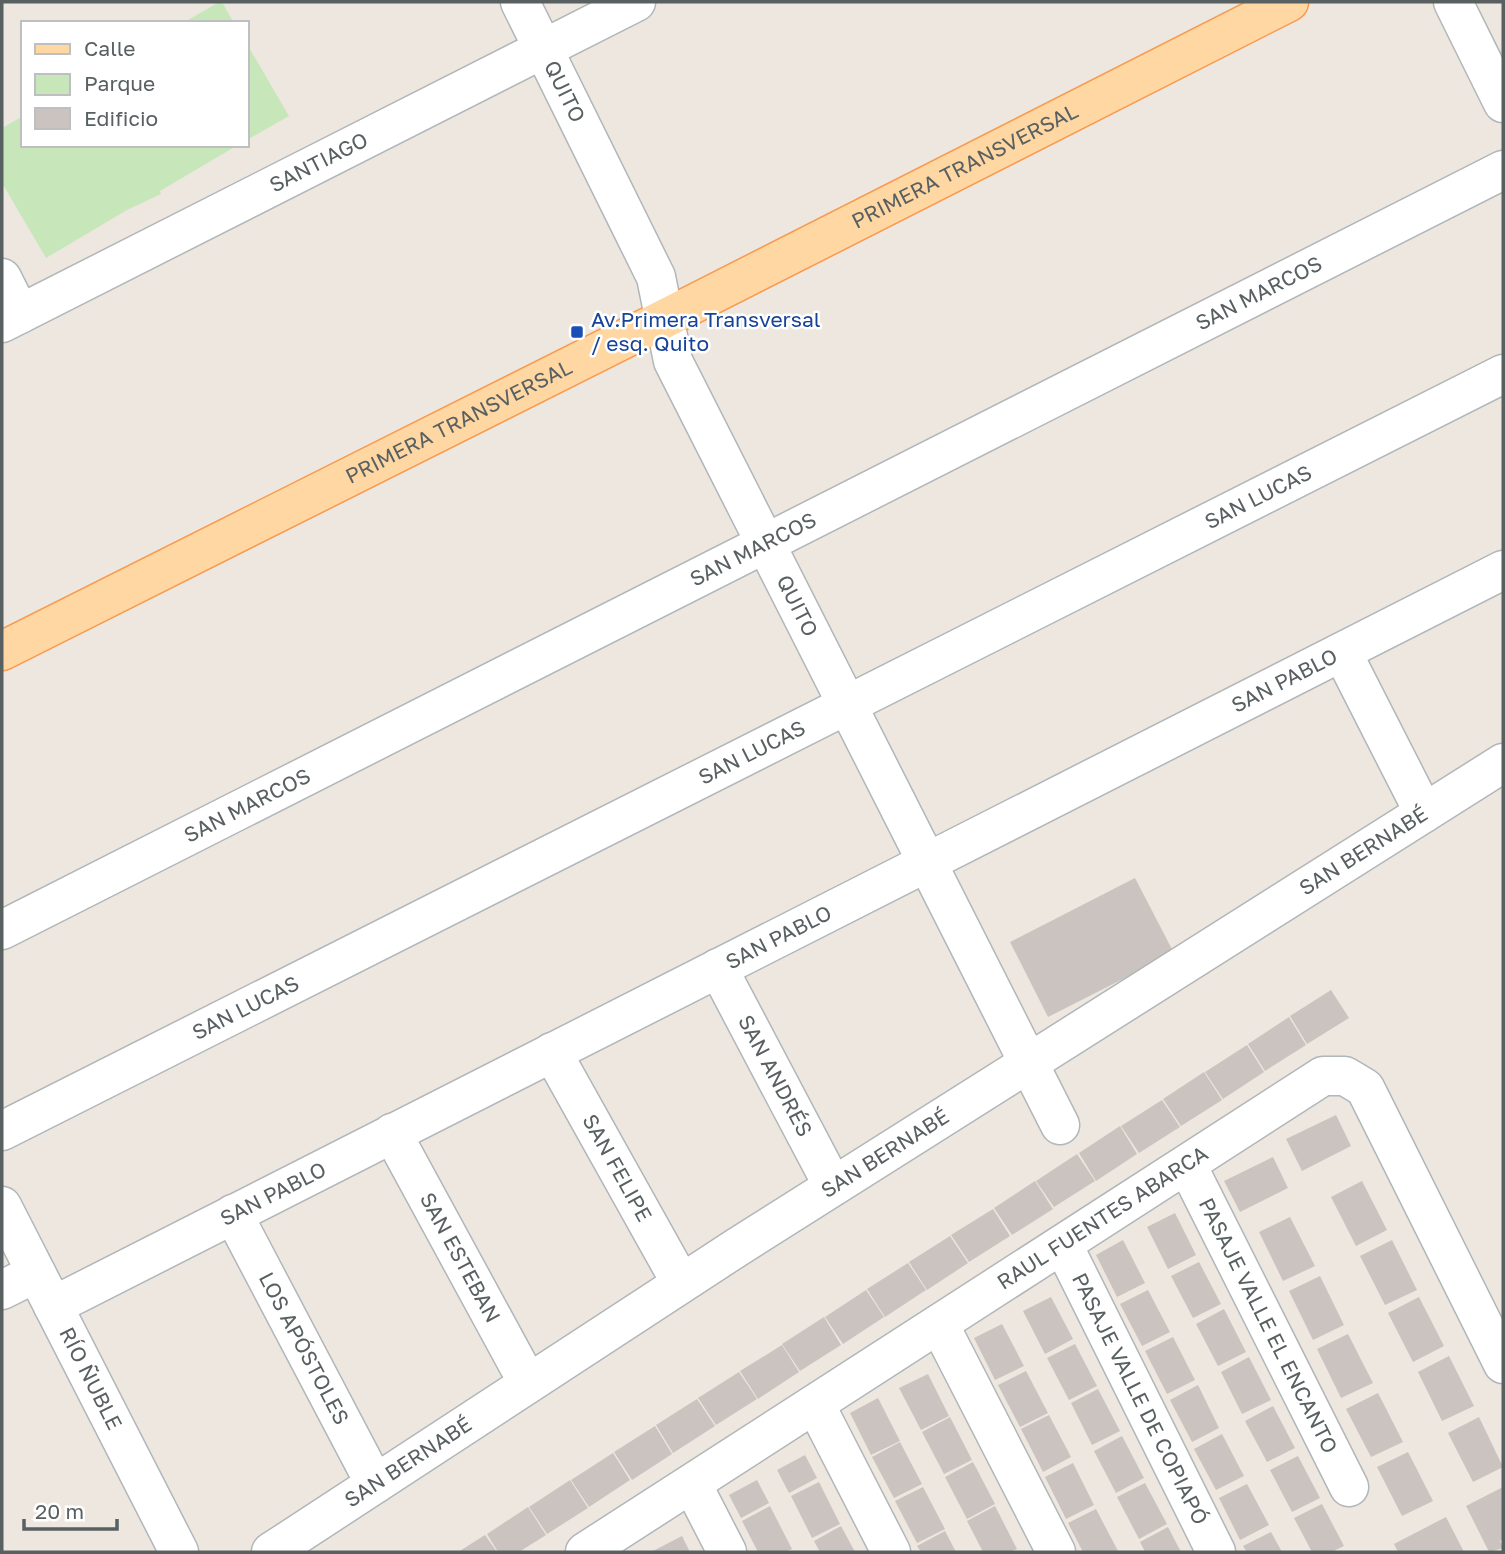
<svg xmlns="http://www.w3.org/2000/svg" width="1505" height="1554" font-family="'Golos Text',sans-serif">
<rect width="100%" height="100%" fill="#ede7e0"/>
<g fill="#c7e7ba">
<polygon points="219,2 222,2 234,23 183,23"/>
<polygon points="247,44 289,116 247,140"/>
<polygon points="23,116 23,145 238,145 160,191 161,194 127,210 46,258 2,183 2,128"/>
</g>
<g fill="#cac3bf">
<polygon points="1135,878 1174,953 1048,1017 1010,942"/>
<polygon points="1331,990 1349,1018 1307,1044 1290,1016"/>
<polygon points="1289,1017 1306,1045 1265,1071 1248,1044"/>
<polygon points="1247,1045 1264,1072 1223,1099 1205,1072"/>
<polygon points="1204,1072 1222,1100 1181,1126 1163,1099"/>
<polygon points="1162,1100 1180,1127 1139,1153 1121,1126"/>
<polygon points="1336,1115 1351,1146 1302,1171 1286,1139"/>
<polygon points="1120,1126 1137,1154 1096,1181 1079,1153"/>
<polygon points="1077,1154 1095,1181 1054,1207 1036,1181"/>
<polygon points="1273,1157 1288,1188 1240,1212 1224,1181"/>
<polygon points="1035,1181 1053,1209 1012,1235 994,1208"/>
<polygon points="1362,1181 1387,1230 1356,1246 1331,1197"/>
<polygon points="993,1209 1010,1236 969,1262 951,1235"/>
<polygon points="1175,1213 1196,1255 1168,1269 1147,1227"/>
<polygon points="1290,1217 1315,1266 1283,1281 1259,1232"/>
<polygon points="950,1236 968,1263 927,1290 909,1262"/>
<polygon points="1123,1240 1145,1283 1117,1297 1096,1255"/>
<polygon points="1392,1240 1417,1290 1385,1305 1360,1256"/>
<polygon points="1199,1262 1221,1304 1193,1318 1171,1276"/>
<polygon points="908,1263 926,1290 885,1317 867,1289"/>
<polygon points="1320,1276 1344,1325 1313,1340 1289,1291"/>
<polygon points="866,1290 884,1317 843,1344 825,1317"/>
<polygon points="1148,1290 1170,1332 1142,1346 1120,1304"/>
<polygon points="1051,1297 1073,1339 1045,1354 1023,1311"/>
<polygon points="1419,1297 1444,1346 1413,1362 1388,1313"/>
<polygon points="1224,1309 1246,1352 1218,1366 1196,1324"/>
<polygon points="824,1317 841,1345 800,1371 782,1344"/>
<polygon points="1002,1324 1024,1366 995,1380 974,1338"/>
<polygon points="1348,1334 1373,1383 1341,1398 1317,1349"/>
<polygon points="1173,1337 1195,1380 1167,1394 1145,1351"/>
<polygon points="1075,1344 1097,1386 1069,1400 1047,1358"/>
<polygon points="782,1345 799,1372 758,1399 740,1371"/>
<polygon points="1449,1356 1474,1406 1442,1421 1418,1372"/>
<polygon points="1249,1357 1271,1400 1242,1414 1221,1372"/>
<polygon points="1026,1371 1048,1413 1020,1427 998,1385"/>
<polygon points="739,1372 757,1399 716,1425 698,1398"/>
<polygon points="928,1374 949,1416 921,1430 899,1388"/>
<polygon points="1198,1385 1219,1428 1192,1442 1170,1400"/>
<polygon points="1098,1389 1120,1431 1092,1445 1071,1403"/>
<polygon points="1378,1393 1403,1442 1371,1457 1346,1409"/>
<polygon points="878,1398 900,1441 871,1455 850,1413"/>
<polygon points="697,1399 715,1426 673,1453 656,1425"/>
<polygon points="1273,1406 1295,1448 1267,1462 1245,1421"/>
<polygon points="1049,1415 1071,1457 1043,1472 1021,1429"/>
<polygon points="950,1417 972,1460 944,1474 922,1432"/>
<polygon points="1479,1417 1503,1467 1473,1482 1448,1433"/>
<polygon points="655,1426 672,1454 632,1480 614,1452"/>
<polygon points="1222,1434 1244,1476 1216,1490 1194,1449"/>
<polygon points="1122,1436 1144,1478 1116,1493 1094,1451"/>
<polygon points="900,1442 922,1484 894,1498 872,1457"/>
<polygon points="1408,1452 1433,1501 1402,1516 1377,1467"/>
<polygon points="613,1453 630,1480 589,1507 571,1480"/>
<polygon points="805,1455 817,1478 789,1493 777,1470"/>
<polygon points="1298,1456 1320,1498 1292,1512 1270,1470"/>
<polygon points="973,1462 995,1504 967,1519 945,1477"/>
<polygon points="1073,1463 1094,1505 1066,1519 1045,1477"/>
<polygon points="570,1480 588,1508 547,1534 529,1507"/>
<polygon points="757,1480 769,1503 741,1518 729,1495"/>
<polygon points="819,1482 840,1524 812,1538 791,1496"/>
<polygon points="1145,1483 1167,1524 1139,1539 1117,1497"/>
<polygon points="1247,1484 1269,1525 1240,1540 1219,1498"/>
<polygon points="923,1487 945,1529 917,1543 895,1501"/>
<polygon points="1503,1487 1503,1539 1500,1541 1503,1548 1489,1552 1466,1506"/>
<polygon points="1322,1504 1344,1546 1331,1552 1312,1552 1294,1518"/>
<polygon points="770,1506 792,1549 785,1552 758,1552 742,1521"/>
<polygon points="995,1506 1017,1549 1010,1552 983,1552 967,1521"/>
<polygon points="528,1507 546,1535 519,1552 498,1552 487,1534"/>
<polygon points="1096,1509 1118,1551 1115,1552 1083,1552 1068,1523"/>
<polygon points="1446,1517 1464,1552 1398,1552 1394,1544"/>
<polygon points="841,1526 855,1552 820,1552 814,1541"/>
<polygon points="1168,1527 1181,1552 1145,1552 1140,1542"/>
<polygon points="945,1531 956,1552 921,1552 917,1546"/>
<polygon points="1271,1532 1282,1552 1247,1552 1243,1546"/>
<polygon points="485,1535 497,1552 458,1552 466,1547"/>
<polygon points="682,1536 690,1552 651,1552"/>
</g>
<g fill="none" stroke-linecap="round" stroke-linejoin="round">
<g stroke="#b1b6b9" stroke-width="41">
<g id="minor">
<path id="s1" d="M520,2L656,277L673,361L1060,1125"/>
<polyline points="1453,2 1503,103"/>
<polyline points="2,278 20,314"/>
<path id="s2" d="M2,323L636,2"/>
<polyline points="1342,652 1424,813"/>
<path id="s3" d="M2,930L1503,170"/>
<path id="s4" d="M718,968L833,1186"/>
<path id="s5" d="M552,1052L681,1283"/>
<path id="s6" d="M2,1131L1503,374"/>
<path id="s7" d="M392,1133L528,1383"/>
<path id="s8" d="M1187,1165L1349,1487"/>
<path id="s9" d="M2,1206L179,1552"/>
<path id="s10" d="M233,1214L375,1484"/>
<path id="s11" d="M1063,1245L1216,1552"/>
<polyline points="2,1290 36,1273"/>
<path id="s12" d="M53,1306L1503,570"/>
<polyline points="939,1324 1056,1552"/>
<polyline points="815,1404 891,1552"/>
<polyline points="692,1484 727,1552"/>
<path id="s13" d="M271,1552L736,1248L1503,763"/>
<path id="s14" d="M585,1552L1323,1076H1345L1365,1088L1503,1364"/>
</g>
</g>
<g stroke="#f9994d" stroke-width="41">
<g id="major">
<path id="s15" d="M2,651L664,319L1289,2"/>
</g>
</g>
<use href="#minor" stroke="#fff" stroke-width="38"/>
<use href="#major" stroke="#ffd7a3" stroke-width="38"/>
</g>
<rect fill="#1a4fb4" stroke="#fff" stroke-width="2.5" x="570" y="325" width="14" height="14" rx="3.5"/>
<g text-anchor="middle" stroke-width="5" stroke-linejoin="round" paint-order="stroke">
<g font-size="21" fill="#596062" stroke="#fff">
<text dy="7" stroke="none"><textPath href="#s1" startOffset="100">QUITO</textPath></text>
<text dy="7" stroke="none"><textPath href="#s2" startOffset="355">SANTIAGO</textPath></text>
<text dy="7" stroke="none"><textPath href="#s15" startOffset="1078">PRIMERA TRANSVERSAL</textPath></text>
<text dy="7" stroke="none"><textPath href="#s3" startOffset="1409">SAN MARCOS</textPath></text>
<text dy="7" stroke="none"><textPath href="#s15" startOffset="511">PRIMERA TRANSVERSAL</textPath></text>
<text dy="7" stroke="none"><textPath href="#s6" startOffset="1407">SAN LUCAS</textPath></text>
<text dy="7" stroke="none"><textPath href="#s3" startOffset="842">SAN MARCOS</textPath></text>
<text dy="7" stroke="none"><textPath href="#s1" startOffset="667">QUITO</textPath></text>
<text dy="7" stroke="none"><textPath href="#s12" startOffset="1381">SAN PABLO</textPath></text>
<text dy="7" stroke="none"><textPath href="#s6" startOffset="840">SAN LUCAS</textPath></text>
<text dy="7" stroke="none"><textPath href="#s3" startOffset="275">SAN MARCOS</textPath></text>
<text dy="7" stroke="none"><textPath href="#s13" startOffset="1298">SAN BERNABÉ</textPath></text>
<text dy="7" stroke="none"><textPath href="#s12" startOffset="814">SAN PABLO</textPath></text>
<text dy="7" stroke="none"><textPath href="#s6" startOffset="273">SAN LUCAS</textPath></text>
<text dy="7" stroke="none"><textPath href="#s4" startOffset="122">SAN ANDRÉS</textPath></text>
<text dy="7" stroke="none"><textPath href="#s13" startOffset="732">SAN BERNABÉ</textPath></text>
<text dy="7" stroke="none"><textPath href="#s5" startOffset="133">SAN FELIPE</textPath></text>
<text dy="7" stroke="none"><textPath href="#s12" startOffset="247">SAN PABLO</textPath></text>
<text dy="7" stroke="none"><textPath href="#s14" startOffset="616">RAUL FUENTES ABARCA</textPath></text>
<text dy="7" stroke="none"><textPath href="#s7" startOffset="142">SAN ESTEBAN</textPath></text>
<text dy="7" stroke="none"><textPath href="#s8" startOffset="180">PASAJE VALLE EL ENCANTO</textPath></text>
<text dy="7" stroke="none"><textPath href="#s10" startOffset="152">LOS APÓSTOLES</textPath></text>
<text dy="7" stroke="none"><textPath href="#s9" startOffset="194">RÍO ÑUBLE</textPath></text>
<text dy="7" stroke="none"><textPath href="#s11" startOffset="172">PASAJE VALLE DE COPIAPÓ</textPath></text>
<text dy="7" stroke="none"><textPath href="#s13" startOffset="164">SAN BERNABÉ</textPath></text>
</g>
<g font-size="21" fill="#164399" stroke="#fff" text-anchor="start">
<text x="591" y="327">Av.Primera Transversal<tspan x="591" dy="24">/ esq. Quito</tspan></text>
</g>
</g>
<rect width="1505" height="1554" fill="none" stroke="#596062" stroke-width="7"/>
<rect x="21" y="21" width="228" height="126" fill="#ffffff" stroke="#bdbfc0" stroke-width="2"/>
<rect x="35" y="44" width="35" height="10" fill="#ffd7a3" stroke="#bdbfc0" stroke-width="2"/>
<text x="84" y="56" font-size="21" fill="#596062">Calle</text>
<rect x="35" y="74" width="35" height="21" fill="#c7e7ba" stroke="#bdbfc0" stroke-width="2"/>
<text x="84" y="91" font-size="21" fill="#596062">Parque</text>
<rect x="35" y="108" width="35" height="21" fill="#cac3bf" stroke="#bdbfc0" stroke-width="2"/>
<text x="84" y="126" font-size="21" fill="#596062">Edificio</text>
<path d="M24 1519v10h93v-10" fill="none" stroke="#596062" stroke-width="3.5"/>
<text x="35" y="1519" font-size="21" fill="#596062" stroke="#ffffff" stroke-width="5" paint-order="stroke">20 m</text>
</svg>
